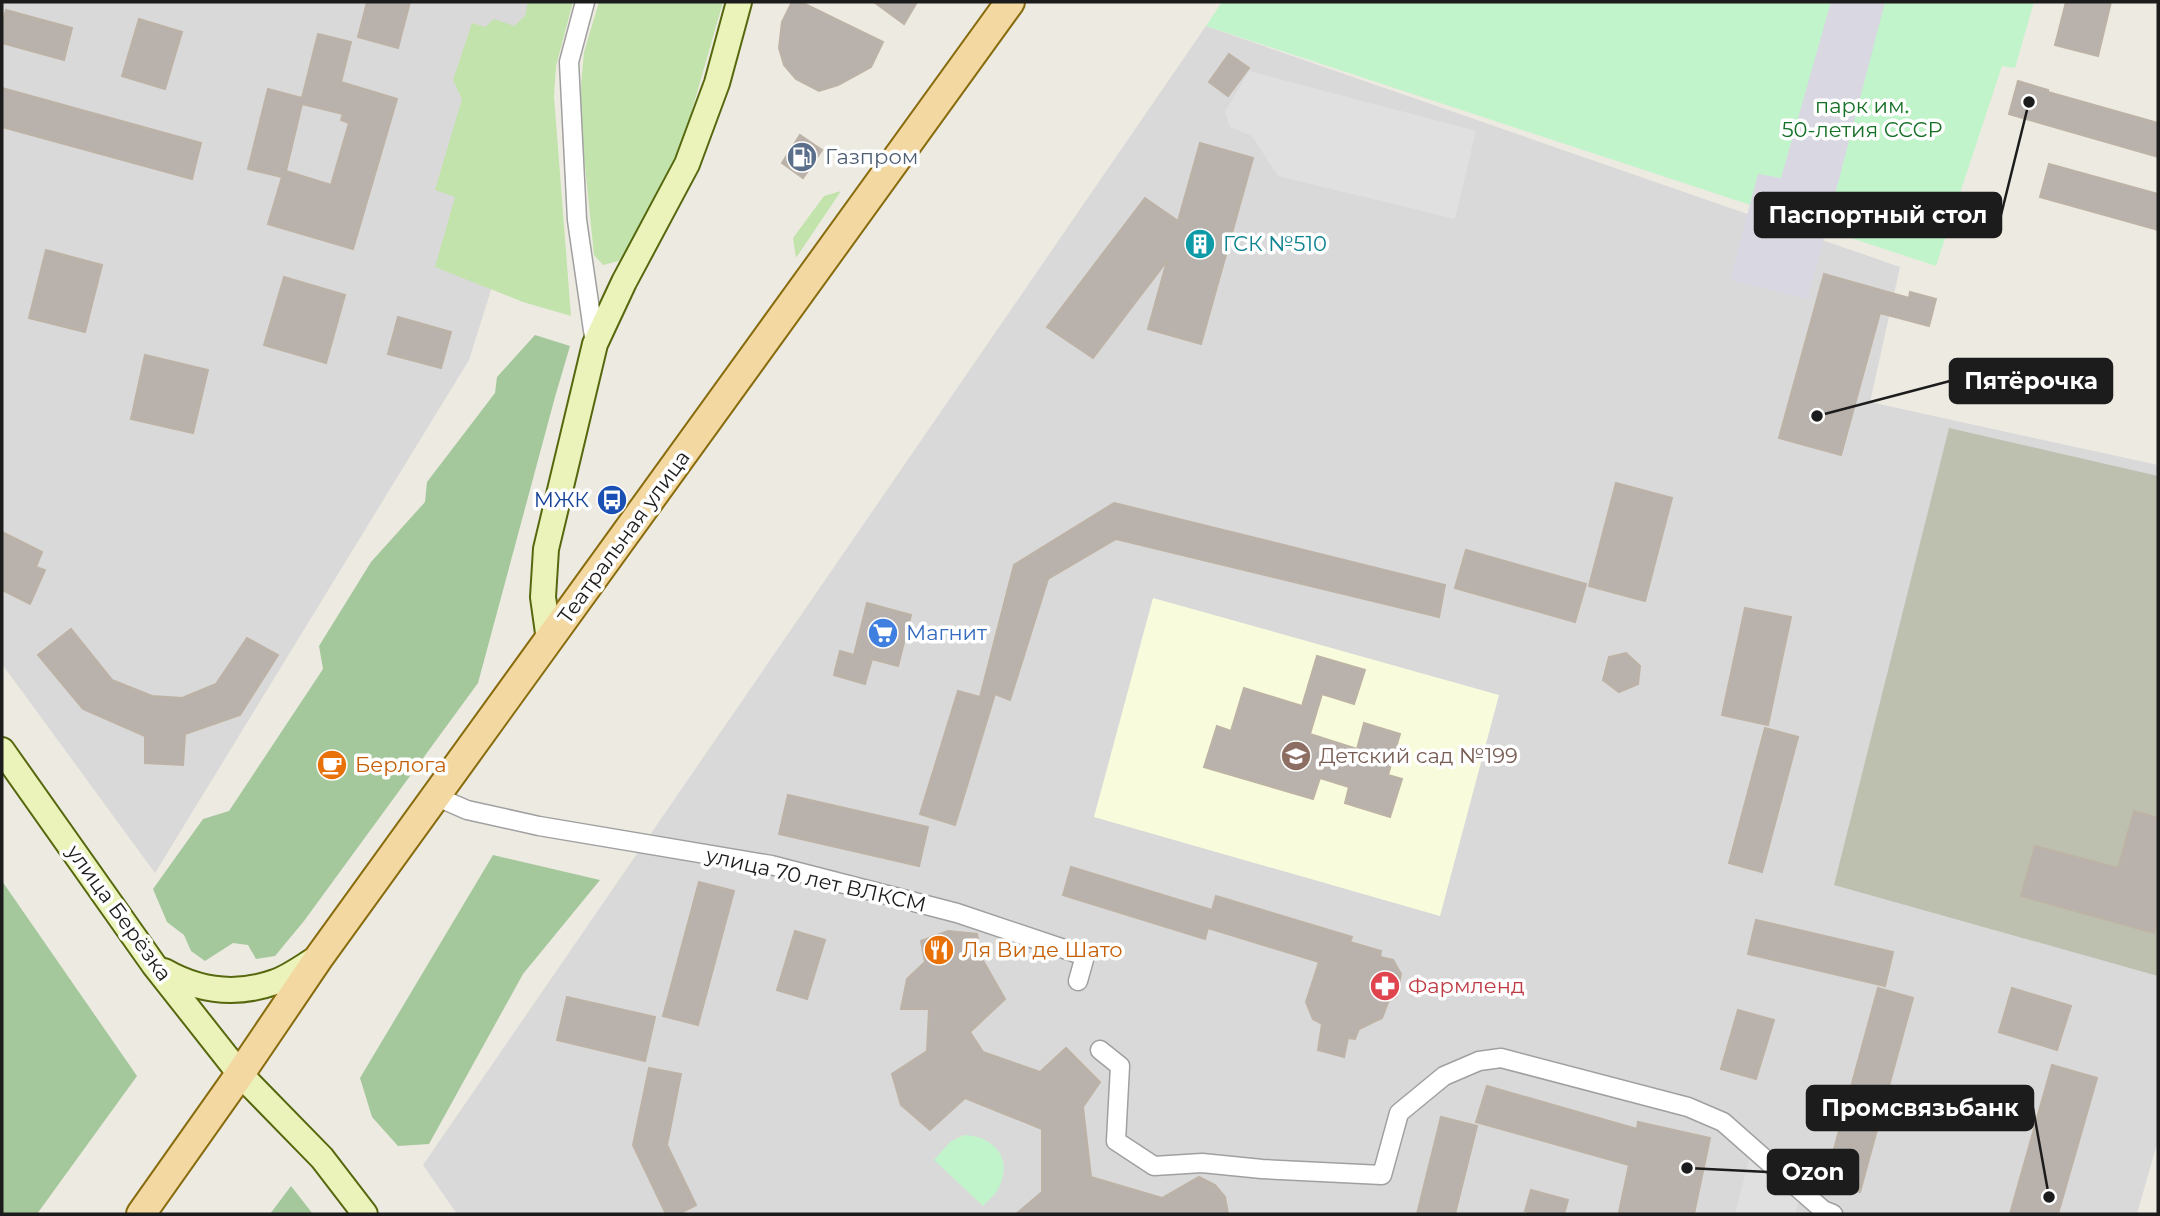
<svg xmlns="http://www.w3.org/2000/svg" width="2160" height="1216" font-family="Montserrat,sans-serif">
<rect width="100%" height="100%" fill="#edeae2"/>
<g fill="#dad9d9">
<polygon points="2,2 571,2 504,249 469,360 155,873 2,664"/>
<polygon points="1206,26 1900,267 1870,402 2158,465 2158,1140 2137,1214 457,1214 423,1165"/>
</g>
<polygon fill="#f9fcdc" points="1153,598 1499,695 1440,916 1094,817"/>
<polygon fill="#bec0af" points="1949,428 2158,476 2158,976 1834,885"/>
<g fill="#c2e3ac">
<polygon points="528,2 573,2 556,66 554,96 571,316 523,302 435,267 455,197 435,190 462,99 453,80 472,23 485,27 494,19 514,26 525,16"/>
<polygon points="599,2 723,2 682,145 657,198 619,261 603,265 594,255 579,107 584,52"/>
<polygon points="841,191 796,258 793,238 824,196"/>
</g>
<g fill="#a4c89b">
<polygon points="535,335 570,346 555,397 478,683 304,921 275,956 256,959 248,945 233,943 205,961 191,951 184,935 167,922 153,889 203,819 229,811 323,669 319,646 371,562 425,502 427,482 495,393 497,377"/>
<polygon points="493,855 600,880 523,974 429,1144 398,1146 372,1117 360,1078"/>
<polygon points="2,881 137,1076 37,1214 2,1214"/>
<polygon points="291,1186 313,1214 270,1214"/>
</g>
<g fill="#c2f4cb">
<polygon points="1222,2 2034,2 2015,68 2002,66 1936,266 1206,26"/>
<path d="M964,1135C995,1136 1014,1160 998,1189C995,1195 988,1201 983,1206L934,1160L950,1142Z"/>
</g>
<g fill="#e0e0e0">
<polygon points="1249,71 1476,131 1455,219 1278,176 1252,136 1230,127 1225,112"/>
<polygon points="1751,1152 1801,1195 1795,1214 1735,1214"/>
</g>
<polygon fill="#d8d7e2" points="1831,2 1885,2 1808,299 1730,280 1758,174 1781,178"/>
<g fill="#b9b2ac" stroke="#bdb2a6" stroke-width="2" fill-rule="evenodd">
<polygon points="367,2 410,2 398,48 358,37"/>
<polygon points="792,2 801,2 883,42 871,67 838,85 819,91 796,79 784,65 779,48 782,22"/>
<polygon points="874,2 917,2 904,24"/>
<polygon points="2066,2 2111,2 2098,56 2055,45"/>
<polygon points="6,10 72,28 64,60 2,43 2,25"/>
<polygon points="139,19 182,32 165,89 122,76"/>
<path d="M318,34L351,42L341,82L397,99L353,249L268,224L282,177L248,169L268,89L302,98ZM302,104L343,114L341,120L349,123L331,185L286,171Z"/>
<polygon points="1229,54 1249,68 1228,96 1209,82"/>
<polygon points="2018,81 2048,90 2048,92 2158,123 2158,157 2009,114"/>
<polygon points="2,88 201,143 192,179 2,127"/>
<polygon points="800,135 822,150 803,178 782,163"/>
<polygon points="1200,143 1253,158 1201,344 1148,329 1167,261 1093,358 1047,327 1145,198 1178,221"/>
<polygon points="2049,164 2158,194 2158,230 2040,197"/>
<polygon points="46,250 102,265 85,332 29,318"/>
<polygon points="1824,274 1909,298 1910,292 1936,299 1929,326 1880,313 1841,455 1779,438"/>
<polygon points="284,277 345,295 326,363 264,345"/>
<polygon points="398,317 451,332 441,368 388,354"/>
<polygon points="145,355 208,370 193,433 131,419"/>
<polygon points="1616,483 1672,498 1645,601 1589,586"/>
<polygon points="1114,503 1445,585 1439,617 1116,539 1048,579 1010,700 995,694 955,825 920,814 958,691 980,697 1014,565"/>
<polygon points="2,532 42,552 36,567 45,570 30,604 2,590"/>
<polygon points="1466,550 1586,584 1575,622 1455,588"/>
<polygon points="867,603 911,615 898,666 872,659 865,684 834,675 840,651 854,655"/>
<polygon points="1745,608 1791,617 1768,725 1722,715"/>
<polygon points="71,629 112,680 152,696 182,698 216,684 247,638 278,655 240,715 185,734 183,765 145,763 145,736 83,709 38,655"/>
<polygon points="1626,653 1640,666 1638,684 1619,692 1603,680 1609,657"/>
<polygon points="1317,656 1365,670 1354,704 1322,694 1310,734 1357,749 1364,723 1400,734 1388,775 1402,779 1390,817 1345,803 1349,787 1320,778 1313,799 1204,767 1217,726 1231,731 1244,688 1302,706"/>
<polygon points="1765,728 1798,737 1762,872 1729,863"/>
<polygon points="788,795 928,827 919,866 779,834"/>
<polygon points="2134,811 2158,818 2158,918 2154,933 2021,896 2035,846 2118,868"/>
<polygon points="1071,867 1212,910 1216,896 1352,937 1350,942 1381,951 1380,957 1393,960 1401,974 1396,997 1389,1000 1382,1018 1359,1029 1355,1039 1348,1038 1344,1057 1318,1050 1322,1024 1313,1019 1306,1002 1319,962 1208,928 1205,939 1063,895"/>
<polygon points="699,882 734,891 698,1025 663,1016"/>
<polygon points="1756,920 1893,952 1885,986 1748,954"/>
<polygon points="795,931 825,940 807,999 777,990"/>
<polygon points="948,931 977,934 981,957 1005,999 970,1032 983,1052 1040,1072 1066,1048 1100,1082 1083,1107 1091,1177 1162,1198 1199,1177 1215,1185 1225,1197 1228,1214 1016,1214 1042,1192 1042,1129 965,1098 930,1130 901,1105 892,1074 927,1051 929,1009 901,1009 907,979 925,962 921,941"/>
<polygon points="1878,988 1913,998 1860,1192 1825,1182"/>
<polygon points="2012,988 2071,1006 2057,1050 1999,1032"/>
<polygon points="567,997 655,1017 645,1061 557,1040"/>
<polygon points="1738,1010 1774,1020 1756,1079 1721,1069"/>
<polygon points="2052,1065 2097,1078 2058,1214 2010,1214"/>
<polygon points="649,1068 681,1074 667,1145 696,1205 679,1214 666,1214 633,1145"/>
<polygon points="1487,1086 1637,1129 1638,1122 1710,1138 1694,1214 1630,1214 1619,1212 1629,1165 1476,1122"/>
<polygon points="1441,1117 1477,1126 1455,1214 1417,1214"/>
<polygon points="1531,1190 1568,1200 1564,1214 1538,1214 1525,1211"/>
</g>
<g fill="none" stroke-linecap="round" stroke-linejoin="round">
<g stroke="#a0a0a0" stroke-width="21">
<g id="street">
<polyline points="585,2 569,62 577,220 595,344"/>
<polyline points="435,796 467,810 539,826 771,865 957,913 1085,956 1078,981"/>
<polyline points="1100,1050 1120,1066 1116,1141 1154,1166 1202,1163 1262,1169 1382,1175 1399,1113 1444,1076 1479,1061 1501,1058 1688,1107 1723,1122 1823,1210 1833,1214"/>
</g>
</g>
<g stroke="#56680e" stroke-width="28">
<g id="secondary">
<polyline points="549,640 543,597 546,549 595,344 624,282 687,164 717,83 739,2"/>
<polyline points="2,750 154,965 240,1074 322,1158 365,1214"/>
<path d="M164,971C199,991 236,996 275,982C290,977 305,965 319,957"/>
</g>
</g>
<g stroke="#876b0c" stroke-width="32">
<polyline id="primary" points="141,1214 240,1074 320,956 1010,2"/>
</g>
<use href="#street" stroke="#fff" stroke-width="18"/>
<use href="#secondary" stroke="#ebf3ba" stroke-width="24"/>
<use href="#primary" stroke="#f3d8a1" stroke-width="28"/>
</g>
<defs>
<g id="fuel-disc" transform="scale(1.575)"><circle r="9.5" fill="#5c6f8a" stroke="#fff"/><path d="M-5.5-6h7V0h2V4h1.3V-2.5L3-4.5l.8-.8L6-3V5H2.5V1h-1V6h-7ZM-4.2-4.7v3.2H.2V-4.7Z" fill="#fff"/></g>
<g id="building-disc" transform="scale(1.575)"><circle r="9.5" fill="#0f9aa8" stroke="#fff"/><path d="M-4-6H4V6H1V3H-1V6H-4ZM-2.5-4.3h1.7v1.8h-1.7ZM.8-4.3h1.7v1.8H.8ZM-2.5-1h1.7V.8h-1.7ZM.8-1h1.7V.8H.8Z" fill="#fff"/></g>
<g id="bus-disc" transform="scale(1.575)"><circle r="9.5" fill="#1a4fb4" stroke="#fff"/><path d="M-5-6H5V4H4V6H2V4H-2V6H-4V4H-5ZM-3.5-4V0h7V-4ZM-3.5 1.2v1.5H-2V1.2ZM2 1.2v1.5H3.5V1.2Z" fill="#fff"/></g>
<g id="supermarket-disc" transform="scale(1.575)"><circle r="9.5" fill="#3f7fe0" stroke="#fff"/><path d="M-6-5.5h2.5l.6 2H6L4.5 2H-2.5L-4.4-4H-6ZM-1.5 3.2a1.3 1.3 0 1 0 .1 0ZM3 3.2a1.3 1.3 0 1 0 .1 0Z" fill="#fff"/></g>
<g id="school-disc" transform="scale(1.575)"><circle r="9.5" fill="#8d6e63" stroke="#fff"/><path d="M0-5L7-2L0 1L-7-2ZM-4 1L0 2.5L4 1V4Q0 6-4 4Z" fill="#fff"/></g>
<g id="cafe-disc" transform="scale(1.575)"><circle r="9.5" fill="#e8710a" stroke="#fff"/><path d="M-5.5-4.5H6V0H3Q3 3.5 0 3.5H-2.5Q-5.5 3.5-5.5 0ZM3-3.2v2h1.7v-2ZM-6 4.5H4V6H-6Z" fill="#fff"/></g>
<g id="restaurant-disc" transform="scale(1.575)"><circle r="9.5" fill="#e8710a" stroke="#fff"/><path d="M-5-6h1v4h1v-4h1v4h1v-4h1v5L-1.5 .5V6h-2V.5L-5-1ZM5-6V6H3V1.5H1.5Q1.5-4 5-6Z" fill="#fff"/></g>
<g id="pharmacy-disc" transform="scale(1.575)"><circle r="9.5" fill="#e0444e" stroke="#fff"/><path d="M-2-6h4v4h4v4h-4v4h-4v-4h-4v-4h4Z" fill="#fff"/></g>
</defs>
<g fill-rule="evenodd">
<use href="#fuel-disc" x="802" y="157"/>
<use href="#building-disc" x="1200" y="244"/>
<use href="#bus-disc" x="612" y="500"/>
<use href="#supermarket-disc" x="883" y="633"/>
<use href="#school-disc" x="1296" y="756"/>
<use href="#cafe-disc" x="332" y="765"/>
<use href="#restaurant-disc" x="939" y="950"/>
<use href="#pharmacy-disc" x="1385" y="986"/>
</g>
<g text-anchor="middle" stroke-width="7" stroke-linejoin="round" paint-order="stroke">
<g font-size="21" fill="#147025" stroke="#fff">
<text x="1862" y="113">парк им.<tspan x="1862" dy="24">50-летия СССР</tspan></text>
</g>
<g font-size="21" fill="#4e5e75" stroke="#fff" text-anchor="start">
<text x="825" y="164">Газпром</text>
</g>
<g font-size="21" fill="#0d838f" stroke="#fff" text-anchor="start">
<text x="1223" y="251">ГСК №510</text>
</g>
<g font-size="21" fill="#164399" stroke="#fff" text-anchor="end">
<text x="589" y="507">МЖК</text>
</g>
<g font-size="21" fill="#1c1c1c" stroke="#fff">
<text transform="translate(624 537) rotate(-54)" y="7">Театральная улица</text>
<text transform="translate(816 880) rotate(13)" y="7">улица 70 лет ВЛКСМ</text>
<text transform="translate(119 913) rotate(54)" y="7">улица Берёзка</text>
</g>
<g font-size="21" fill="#366cbe" stroke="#fff" text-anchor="start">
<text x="906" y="640">Магнит</text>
</g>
<g font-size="21" fill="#785e54" stroke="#fff" text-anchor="start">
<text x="1319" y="763">Детский сад №199</text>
</g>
<g font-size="21" fill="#c56008" stroke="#fff" text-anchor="start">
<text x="355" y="772">Берлога</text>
<text x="962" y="957">Ля Ви де Шато</text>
</g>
<g font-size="21" fill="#be3a42" stroke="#fff" text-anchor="start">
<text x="1408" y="993">Фармленд</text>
</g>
</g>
<path fill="none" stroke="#1c1c1c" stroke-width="2.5" d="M2029 102L2001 215M1817 416L1950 381M2049 1197L2033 1108M1687 1168L1768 1172"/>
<g fill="#1c1c1c" stroke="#fff" stroke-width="2.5">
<circle cx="2029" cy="102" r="7"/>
<circle cx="1817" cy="416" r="7"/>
<circle cx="2049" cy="1197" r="7"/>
<circle cx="1687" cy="1168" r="7"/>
</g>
<g fill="#1c1c1c" stroke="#1c1c1c" stroke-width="2.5">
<rect x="1755" y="193" width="246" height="44" rx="7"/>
<rect x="1950" y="359" width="162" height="44" rx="7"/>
<rect x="1807" y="1086" width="226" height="44" rx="7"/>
<rect x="1768" y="1150" width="90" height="44" rx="7"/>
</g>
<g font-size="23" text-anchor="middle" font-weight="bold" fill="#fff">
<text x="1878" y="223">Паспортный стол</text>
<text x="2031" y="389">Пятёрочка</text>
<text x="1920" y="1116">Промсвязьбанк</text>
<text x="1813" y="1180">Ozon</text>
</g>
<rect width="2160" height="1216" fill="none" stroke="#1c1c1c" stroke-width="7"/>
</svg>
